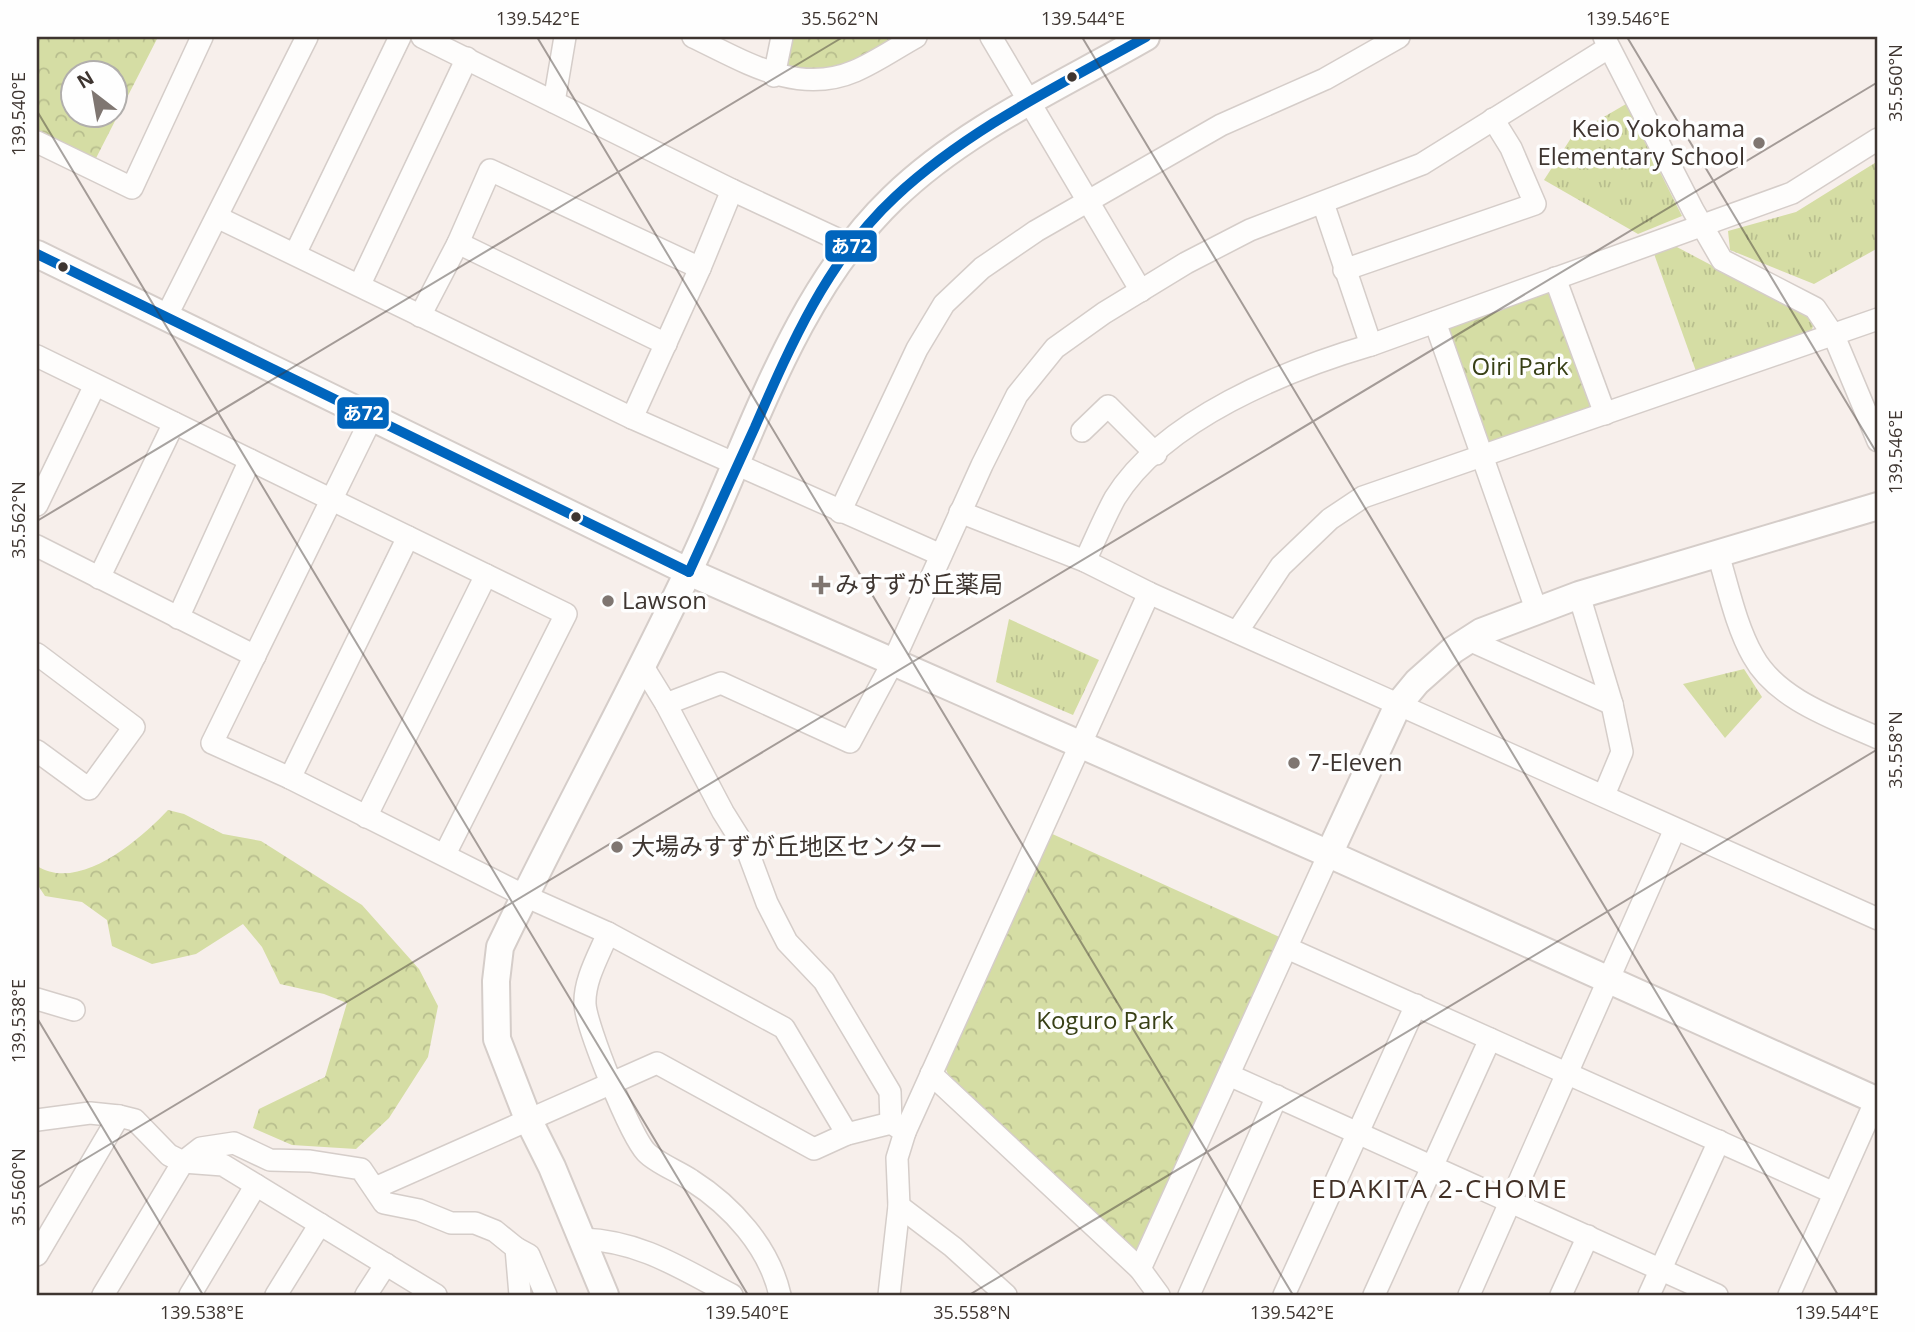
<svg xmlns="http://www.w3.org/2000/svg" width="1915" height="1332" font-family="'Open Sans','Noto Sans JP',sans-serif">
<defs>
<pattern id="grass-tufts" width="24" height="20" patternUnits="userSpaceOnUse" patternTransform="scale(1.75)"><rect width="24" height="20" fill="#d5dda4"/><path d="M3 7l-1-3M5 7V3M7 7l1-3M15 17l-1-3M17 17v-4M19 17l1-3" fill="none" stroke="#b8be8e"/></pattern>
<pattern id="forest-crowns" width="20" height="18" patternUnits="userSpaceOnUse" patternTransform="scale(1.75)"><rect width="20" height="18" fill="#d5dda4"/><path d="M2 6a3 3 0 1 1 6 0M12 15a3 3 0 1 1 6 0" fill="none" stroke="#b8be8e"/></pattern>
</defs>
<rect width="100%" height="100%" fill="#f7efeb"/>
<g fill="url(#grass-tufts)">
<polygon points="1626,104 1682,216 1638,234 1544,180 1573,135"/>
<polygon points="1878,161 1878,248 1814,284 1730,250 1728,231 1796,212"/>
<polygon points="1675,246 1815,320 1810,336 1697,374 1653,251"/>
<polygon points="1009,619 1099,660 1073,715 996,682"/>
<polygon points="1744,669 1762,697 1725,738 1683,684"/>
</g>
<g fill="url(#forest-crowns)" fill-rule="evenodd">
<path d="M37,37H158L93,164L37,136ZM74,74H116V116H74Z"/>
<polygon points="790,37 903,37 843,69 783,71"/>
<polygon points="1548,287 1596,410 1488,446 1446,325"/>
<path d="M168,810L184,814L223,834L261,841L362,905L419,969L438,1006L428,1057L389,1118L356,1149L292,1145L253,1128L259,1109L325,1077L347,1003L324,994L280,984L262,947L243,924L196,954L152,964L112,946L107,920L82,902L45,896L37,884V866C79,893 141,839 168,810Z"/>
<polygon points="1048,832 1284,939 1144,1247 1129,1251 951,1081 944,1065"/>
</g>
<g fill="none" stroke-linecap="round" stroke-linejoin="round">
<g stroke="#d5cdc9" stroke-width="24">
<g id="minor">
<polyline points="422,37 732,190 850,245"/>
<path d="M693,37C744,61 797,96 855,71C876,62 896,48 916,37"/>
<polyline points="991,37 1141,291"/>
<polyline points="1604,37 1693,210 1722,260 1815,308 1834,336 1878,441"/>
<polyline points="774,76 782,37"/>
<polyline points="554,102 565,37"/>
<polyline points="37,142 132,188 202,37"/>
<polyline points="1323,203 1371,345"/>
<polyline points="219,218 632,418 941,555"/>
<polyline points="458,243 666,344"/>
<polyline points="295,254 400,37"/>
<polyline points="1344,270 1535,204 1511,148 1493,119"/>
<polyline points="1555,278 1605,414"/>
<polyline points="360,284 467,58"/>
<polyline points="167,315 307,37"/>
<polyline points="420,316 458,243 490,170 700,268"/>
<polyline points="1435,322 1536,609"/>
<polyline points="37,356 566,614 445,854"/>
<polyline points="373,415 212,743 290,778 525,896 608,933 784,1028 847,1134"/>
<polyline points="632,418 700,268 732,190"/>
<polyline points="1082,431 1108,406 1156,454"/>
<polyline points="37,505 95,385"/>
<polyline points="840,512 917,349 944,304 982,268 1036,231 1221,125 1325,79 1399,37"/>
<polyline points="960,512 1085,561 1149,593 1878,919"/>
<polyline points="37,546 255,656"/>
<path d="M1718,554C1728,587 1736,626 1753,656C1777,700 1836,719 1878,738"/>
<path d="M1085,561C1095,540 1104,518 1115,498C1164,419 1286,370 1371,345L1792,193L1878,139"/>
<polyline points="99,578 174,423"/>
<polyline points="1579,595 1612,704 1622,752 1604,795"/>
<polyline points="178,618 250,460"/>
<polyline points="1237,632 1281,566 1330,519 1363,497 1878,319"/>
<polyline points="1469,640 1612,704"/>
<polyline points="37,654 134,727 89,789 37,751"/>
<polyline points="642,665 666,704 721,683 850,742 893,662 982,465 1017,395 1055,348 1104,313 1186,263 1250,230 1422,164 1608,48"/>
<polyline points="666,704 723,812 748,852 767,903 787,942 824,981 890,1092 891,1123"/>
<polyline points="290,778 408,537"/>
<polyline points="366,817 486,575"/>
<path d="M608,933C599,955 584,980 585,1004C586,1026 630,1135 646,1152C656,1163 678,1171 691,1180C732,1206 769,1247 780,1295"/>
<polyline points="1287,948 1834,1193"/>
<polyline points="37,999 74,1010"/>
<polyline points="931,1074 1140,1269 1159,1295"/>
<polyline points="1229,1075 1717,1295"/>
<polyline points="37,1120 90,1113 119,1116 135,1120 169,1155 183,1162 223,1165 436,1295"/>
<polyline points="375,1188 657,1063 814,1149 847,1134 891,1123 905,1132"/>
<polyline points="899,1206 953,1247 1006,1295"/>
<path d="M583,1239C641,1241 682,1269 732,1295"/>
<polyline points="516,1248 529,1255 546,1295"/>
<polyline points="37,1255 119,1116"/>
<polyline points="1140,1269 1329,854"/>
<polyline points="103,1295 183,1162 201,1148 234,1143 270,1160 310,1161 361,1169 384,1203 419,1210 451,1223 475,1223 495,1231 516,1248 520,1295"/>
<polyline points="190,1295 256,1185"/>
<polyline points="276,1295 320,1224"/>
<polyline points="366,1295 386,1264"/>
<polyline points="889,1295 899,1206 897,1158 905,1132 1149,593"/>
<polyline points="1189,1295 1277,1096"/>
<polyline points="1284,1295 1416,1005"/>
<polyline points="1374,1295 1490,1039"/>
<polyline points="1469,1295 1675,829"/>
<polyline points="1561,1295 1588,1236"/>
<polyline points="1649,1295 1719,1141"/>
<polyline points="1789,1295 1876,1100"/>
</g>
</g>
<g stroke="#d5cdc9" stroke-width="30">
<g id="tertiary">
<polyline points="37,254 689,572 1329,854 1878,1101"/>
<polyline points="1329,854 1398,705 1417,682 1453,650 1481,632 1579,595 1878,506"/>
<path d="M605,1295L552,1167L528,1119L497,1039L496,981L500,947C561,820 629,697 689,570C749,445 791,296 893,198C964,129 1061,86 1146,37"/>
</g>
</g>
<use href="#minor" stroke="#fefdfc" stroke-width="21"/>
<use href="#tertiary" stroke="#fefdfc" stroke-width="26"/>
<g stroke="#fefefe" stroke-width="16">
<g id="bus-1">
<polyline points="37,254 689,572"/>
<path d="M689,572C711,523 733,475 755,427C791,344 828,259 895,197C968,129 1060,85 1146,37"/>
</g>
</g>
<use href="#bus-1" stroke="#0065bd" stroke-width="10"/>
</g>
<path fill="none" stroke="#3e3530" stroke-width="2" stroke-opacity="0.45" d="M537,37L1293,1295M1082,37L1838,1295M1627,37L1878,455M37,111L748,1295M37,521L843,37M37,1018L203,1295M37,1188L1878,82M969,1295L1878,749"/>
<g fill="#3e3530" stroke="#fefefe" stroke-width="2.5">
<circle cx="1072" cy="77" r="6"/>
<circle cx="63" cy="267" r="6"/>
<circle cx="576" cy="517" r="6"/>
</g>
<g fill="#7f7671" stroke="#fefefe" stroke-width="2.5">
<circle cx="1759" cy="143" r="7"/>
<path d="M817.5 574.5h7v7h7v7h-7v7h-7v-7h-7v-7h7z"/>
<circle cx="608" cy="601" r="7"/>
<circle cx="1294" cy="763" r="7"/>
<circle cx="617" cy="847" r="7"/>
</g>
<g text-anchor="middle" stroke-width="7" stroke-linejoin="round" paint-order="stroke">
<g font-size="24" fill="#3e3530" stroke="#fefefe" text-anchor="start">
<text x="1745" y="137" text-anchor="end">Keio Yokohama<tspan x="1745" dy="28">Elementary School</tspan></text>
<text x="835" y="593">みすずが丘薬局</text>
<text x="622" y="609">Lawson</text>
<text x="1308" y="771">7-Eleven</text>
<text x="631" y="855">大場みすずが丘地区センター</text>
</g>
<g font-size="24" fill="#384016" stroke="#fefefe">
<text x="1520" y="375">Oiri Park</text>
<text x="1105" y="1029">Koguro Park</text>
</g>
<g font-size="26" letter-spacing="2" fill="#423026" stroke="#fefefe">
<text x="1440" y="1198">EDAKITA 2-CHOME</text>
</g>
</g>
<g stroke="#fefefe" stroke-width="2.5">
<rect x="824" y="229" width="54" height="34" rx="7" fill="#0065bd"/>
<rect x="336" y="396" width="54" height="34" rx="7" fill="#0065bd"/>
</g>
<g font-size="19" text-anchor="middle" font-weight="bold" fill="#fff">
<text x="851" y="253">あ72</text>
<text x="363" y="420">あ72</text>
</g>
<rect width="1915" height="1332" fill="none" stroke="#fefefe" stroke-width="77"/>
<g transform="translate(94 94) rotate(329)"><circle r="33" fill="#fefefe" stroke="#b1aeac" stroke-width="2"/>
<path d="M0-5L12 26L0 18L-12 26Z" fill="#7f7671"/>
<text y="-10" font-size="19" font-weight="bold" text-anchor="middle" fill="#3e3530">N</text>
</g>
<rect x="38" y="38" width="1838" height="1256" fill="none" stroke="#3e3530" stroke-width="2.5"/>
<g font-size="18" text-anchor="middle" fill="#3e3530">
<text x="538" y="25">139.542°E</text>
<text x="840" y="25">35.562°N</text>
<text x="1083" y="25">139.544°E</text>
<text x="1628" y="25">139.546°E</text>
<text transform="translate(1896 83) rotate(-90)" y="6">35.560°N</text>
<text transform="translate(19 114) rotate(-90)" y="6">139.540°E</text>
<text transform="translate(1896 452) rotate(-90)" y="6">139.546°E</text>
<text transform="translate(19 520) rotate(-90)" y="6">35.562°N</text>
<text transform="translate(1896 750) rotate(-90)" y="6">35.558°N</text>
<text transform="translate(19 1021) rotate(-90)" y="6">139.538°E</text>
<text transform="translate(19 1187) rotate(-90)" y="6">35.560°N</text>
<text x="202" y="1319">139.538°E</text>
<text x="747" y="1319">139.540°E</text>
<text x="972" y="1319">35.558°N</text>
<text x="1292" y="1319">139.542°E</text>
<text x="1837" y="1319">139.544°E</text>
</g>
</svg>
